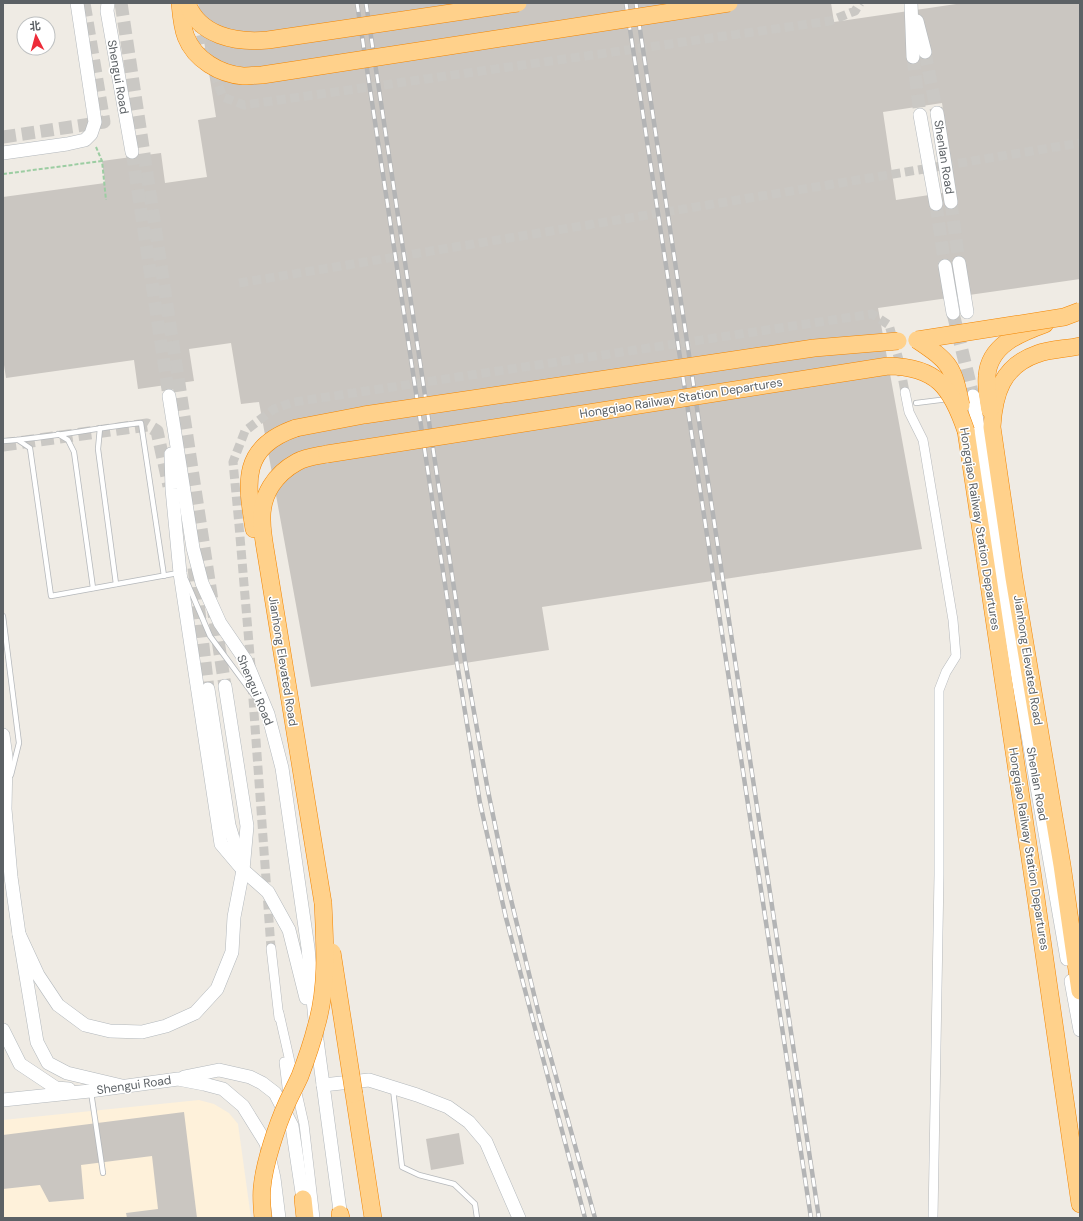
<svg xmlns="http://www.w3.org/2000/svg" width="1083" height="1221" font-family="'DM Sans','Noto Sans SC',sans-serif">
<rect width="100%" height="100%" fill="#efebe4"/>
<polygon fill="#fef1da" points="199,1100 214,1104 229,1113 238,1124 251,1218 3,1218 3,1120"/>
<g fill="#cac6c1" fill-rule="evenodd">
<path d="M198,3H831L834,22L963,3H1080V279L878,308L922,549L542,607L549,650L311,687L259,402L241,404L231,343L189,349L194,381L138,389L134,360L6,378L4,365H3V197L105,183L102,161L161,153L165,183L207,177L198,120L216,117ZM942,103L956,191L896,200L883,112Z"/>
<polygon points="184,1112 197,1218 127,1218 126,1213 158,1209 152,1156 81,1165 84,1199 49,1202 40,1185 3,1189 3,1135"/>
<polygon points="459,1133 464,1164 431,1170 426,1139"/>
</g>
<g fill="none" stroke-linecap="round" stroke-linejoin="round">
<g stroke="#cac8c4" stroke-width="9" stroke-dasharray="9 4.5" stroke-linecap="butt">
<polyline points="198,22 203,47 223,97 244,105 830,21 855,11 860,3"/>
<polyline points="239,283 1080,143"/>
<polyline points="251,667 239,525 233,462 245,431 274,409 294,402 872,314 889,325 899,360 905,392"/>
<polyline points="252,685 271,948"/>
</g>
<g stroke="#cac8c4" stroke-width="13" stroke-dasharray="13 6" stroke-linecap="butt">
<polyline points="121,3 225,686"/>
<polyline points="925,52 937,113"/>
<polyline points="913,57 920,115"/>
<polyline points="3,137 104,122 84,3"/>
<polyline points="132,152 169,396"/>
<polyline points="951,202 959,263"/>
<polyline points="936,204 945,266"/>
<polyline points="953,313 973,396"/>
<polyline points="3,445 147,425 157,431 169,486"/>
<polyline points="194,568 208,689"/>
</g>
<g stroke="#b5b8bb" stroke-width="6">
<g id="lane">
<polyline points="916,403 948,399"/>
<polyline points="100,428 98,449 116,584"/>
<polyline points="58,434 68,440 74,452 93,588"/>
<polyline points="18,440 30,448 51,596 178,573"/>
<path d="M3,441C49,438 95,428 141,423L164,576"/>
<polyline points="186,580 210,636 255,697"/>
<polyline points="3,616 19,743 11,775"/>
<polyline points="393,1089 402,1167 419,1175 454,1184 475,1204 477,1218"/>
<polyline points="91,1092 103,1173"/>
</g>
</g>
<g stroke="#b5b8bb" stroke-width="10">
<g id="street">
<polyline points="905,392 909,412 923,440 953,620 956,656 946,672 939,690 939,875 933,1218"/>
<polyline points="271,948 279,1018"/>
<polyline points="279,1013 304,1124 315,1218"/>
<polyline points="284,1062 288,1095"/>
</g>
</g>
<g stroke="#b3b8bc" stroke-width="14">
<g id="secondary">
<polyline points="108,3 107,11 132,152"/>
<polyline points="911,3 913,57"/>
<polyline points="917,21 925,52"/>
<polyline points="937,113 951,202"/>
<polyline points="920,115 936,204"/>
<polyline points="3,153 67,144 85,140 91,134 95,122 77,3"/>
<polyline points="959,263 967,312"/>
<polyline points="945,266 953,313"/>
<polyline points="169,396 193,548 202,583 220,623 246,661 268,714 282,768 308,948 317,1040 341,1218"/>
<polyline points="973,396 1018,678 1067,959"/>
<polyline points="171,454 172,489 180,573 221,844 243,870 268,892 289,930 306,998"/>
<polyline points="208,689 229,825 241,865"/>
<polyline points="3,735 6,757 5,809 11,877 19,934 37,1042 48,1063 67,1073 122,1086"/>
<polyline points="19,934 38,975 58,1005 85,1025 110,1031 142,1032 166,1026 195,1013 217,989 232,952 234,917 243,870 247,826 225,686"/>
<polyline points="1071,981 1080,1030"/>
<polyline points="3,1030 20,1064 56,1088 69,1089"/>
<polyline points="184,1077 219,1070 250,1077 262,1083 275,1093 292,1126 303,1199"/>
<polyline points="323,1085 369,1080 417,1095 448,1107 469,1122 486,1142 519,1218"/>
<polyline points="3,1100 90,1091 178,1079 204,1084 223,1089 243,1106 266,1143 274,1178 279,1218"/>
</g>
</g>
<g stroke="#f38500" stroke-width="18">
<g id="highway">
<path d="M1080,346C1066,349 1050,349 1037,354C1002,366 994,394 992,427L1014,578L1062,865L1080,991"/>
<path d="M990,410C988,399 986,387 987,376C989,345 1020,333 1045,324"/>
<polyline points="966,431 1036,898 1080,1204"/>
<path d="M254,529C246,481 241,447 296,428"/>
<path d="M323,903L267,560C265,547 262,534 262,520C261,495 275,474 297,462C306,457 317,456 327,454"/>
<polyline points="354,1094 373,1218"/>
<polyline points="303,1199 305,1218"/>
<polyline points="340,1214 341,1218"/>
</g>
</g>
<g stroke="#9ccda2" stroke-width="2" stroke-dasharray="4 2" stroke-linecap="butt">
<polyline points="96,147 102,161 106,200"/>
<polyline points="3,174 102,161"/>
</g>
<use href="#lane" stroke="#fff" stroke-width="4.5"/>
<use href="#street" stroke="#fff" stroke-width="9"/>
<use href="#secondary" stroke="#fff" stroke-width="13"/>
<use href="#highway" stroke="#ffd18b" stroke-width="17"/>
<g stroke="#b3b4b5" stroke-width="4.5">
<g id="rail">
<polyline points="357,3 456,657 480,803 506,918 585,1218"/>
<polyline points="366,3 465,661 488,791 507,883 539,1015 595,1218"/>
<polyline points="626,3 811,1218"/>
<polyline points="636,3 819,1218"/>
</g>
</g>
<use href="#rail" stroke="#fff" stroke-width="3" stroke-dasharray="9" stroke-linecap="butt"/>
<g stroke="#f38500" stroke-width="18" stroke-linecap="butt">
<g id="highway-bridge">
<path d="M180,3C181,14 182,27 186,37C195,60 220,74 243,76C249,76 256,75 262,75L729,3"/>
<path d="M187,3C199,36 236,43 268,40L518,3"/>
<polyline points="917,340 1064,317 1080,311"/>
<path d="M917,340C950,362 953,366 961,405"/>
<polyline points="296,428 364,415 814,348 898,341"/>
<path d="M327,454L888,366C937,367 951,387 966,431"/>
<polyline points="332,952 354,1094"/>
<path d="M263,1218C262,1208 261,1198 262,1188C264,1164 277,1125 287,1103C291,1094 296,1085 300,1076C306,1060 312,1043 316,1027C328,987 325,944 323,903"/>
</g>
</g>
<use href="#highway-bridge" stroke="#ffd18b" stroke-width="17"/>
</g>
<g text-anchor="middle" stroke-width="3" stroke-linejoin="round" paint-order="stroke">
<g font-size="12" fill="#5c6165" stroke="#fff">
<text transform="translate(118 77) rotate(80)" y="4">Shengui Road</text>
<text transform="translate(944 157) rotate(81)" y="4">Shenlan Road</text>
<text transform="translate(681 398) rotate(-9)" y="4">Hongqiao Railway Station Departures</text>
<text transform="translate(980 529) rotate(81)" y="4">Hongqiao Railway Station Departures</text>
<text transform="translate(1028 660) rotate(81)" y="4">Jianhong Elevated Road</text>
<text transform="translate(283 661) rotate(81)" y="4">Jianhong Elevated Road</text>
<text transform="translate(255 690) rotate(67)" y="4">Shengui Road</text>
<text transform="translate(1037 784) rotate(80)" y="4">Shenlan Road</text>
<text transform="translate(1029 849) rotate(81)" y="4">Hongqiao Railway Station Departures</text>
<text transform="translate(134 1085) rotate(-8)" y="4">Shengui Road</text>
</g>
</g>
<rect width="1083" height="1221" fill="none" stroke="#5c6165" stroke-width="8"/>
<g transform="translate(36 36) rotate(354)"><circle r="19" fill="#ffffff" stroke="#bec0c1"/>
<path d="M0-3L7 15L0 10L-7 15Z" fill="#ed2c39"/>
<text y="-6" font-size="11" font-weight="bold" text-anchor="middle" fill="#5c6165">北</text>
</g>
</svg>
